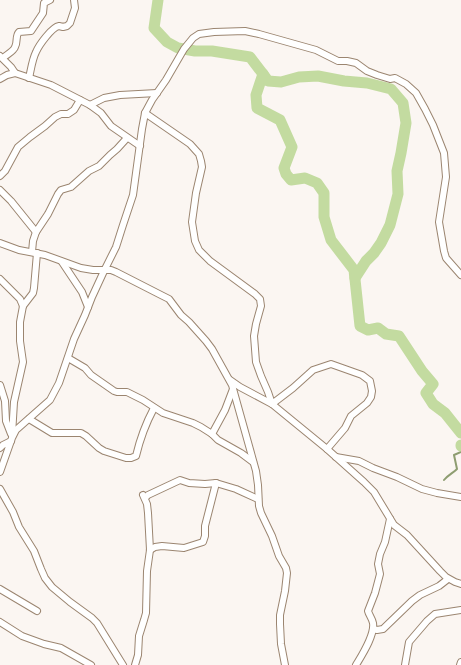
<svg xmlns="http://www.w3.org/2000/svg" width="461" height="665" font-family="'PT Serif',serif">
<rect width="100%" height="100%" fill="#fbf6f2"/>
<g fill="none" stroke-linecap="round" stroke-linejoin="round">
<path stroke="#8e9d71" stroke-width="2" d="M444,480C448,475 453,473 457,469L454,455L461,452"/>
<g stroke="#c3dba0" stroke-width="11">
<polyline points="158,0 154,28 167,42 178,48 195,51 212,51 250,57 263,74 256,95 257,108 280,120 292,147 284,168 286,174 291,180 305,178 317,183 324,193 324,217 331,240 354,270 360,326 368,330 378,328 386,334 399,336 422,371 433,384 426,393 433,404 445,413 461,433"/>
<polyline points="263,74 268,81 281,82 299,77 318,76 344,81 367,83 391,89 403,103 406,123 401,153 397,171 398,194 390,225 381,243 374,253 366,261 355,278"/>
<polyline points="461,445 461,446"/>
</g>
<g stroke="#9b8570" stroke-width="8">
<g id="street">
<polyline points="0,56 11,67 15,73 51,85 90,105 101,113 111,126 140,146"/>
<path d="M3,58C6,55 14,51 15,47C18,42 15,36 19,32L31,31L43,13L44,3L50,0"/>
<path d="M29,78C31,70 32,60 36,52C39,45 52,27 59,26L63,27L67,26L70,23L75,8L74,0"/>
<polyline points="0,79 7,75 15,73"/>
<polyline points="90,105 104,98 120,95 157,93"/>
<polyline points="145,113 190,144 199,154 201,161 202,167 196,193 192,222 195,241 199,250 210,261 255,294 260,299 261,306 256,324 254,336 256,362 261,376 268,392 272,404 293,388 313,370 331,364 362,375 370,381 372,391 371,397 367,403 351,416 345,428 327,449"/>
<polyline points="0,176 5,171 18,147 30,137 45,126 55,117 61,114 68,114 74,110 80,100"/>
<polyline points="0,190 11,201 36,232"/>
<polyline points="0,243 19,250 45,255 81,268 93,270 111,270 116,272 163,296 169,299 181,315 189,322 206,341 212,349 232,385 256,471 258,485 259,506 261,513 272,536 279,556 286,568 287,573 285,591 280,615 280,624 281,644 285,665"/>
<polyline points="32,252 33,241 36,232 48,214 58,194 61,190 71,187 89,171 99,166 110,155 117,149 127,138"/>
<polyline points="62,262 82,292 88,307"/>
<polyline points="0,279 20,299 23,306 20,322 20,341 23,362 14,402 12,435"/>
<polyline points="23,306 33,293 34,288 37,253"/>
<polyline points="68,358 85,368 91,375 114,391 117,392 127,392 143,400 163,413 193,423 201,427 212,434 218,440 241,453 253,462"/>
<polyline points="230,380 240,387 272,404 327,449 364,482 374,492 394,525 407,535 440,571 446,577 455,582 461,584"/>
<polyline points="0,385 5,401 6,421 11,434"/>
<path d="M29,419L52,433H81L86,436L99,448L104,451L126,458H131L136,456C140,439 146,423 154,408"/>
<polyline points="212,434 225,410 233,389"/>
<polyline points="0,448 3,445 11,441"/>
<polyline points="336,457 359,461 373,468 397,477 422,489 437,493 461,497"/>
<polyline points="0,472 12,438 16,430 50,400 59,383 74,339 85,315 92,297 104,271 116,247 123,225 133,195 142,129 145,113 152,100 166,80 184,49 193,38 199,34 214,32 245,31 259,34 316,50 338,61 347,61 356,63 367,71 377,75 390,79 395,78 406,84 416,93 425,109 433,125 444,153 446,177 439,222 444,251 446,258 461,275"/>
<polyline points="0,489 13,512 19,527 34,551 41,569 45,578 52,587 70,602 92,618 97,623 123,665"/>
<polyline points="145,498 148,495 180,480 189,483 205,484 216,483 236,489 258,499"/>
<polyline points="150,550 155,547 162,546 184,548 203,542 205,536 205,526 216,483"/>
<polyline points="0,589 37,611"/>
<polyline points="0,622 22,636 44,644 61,648 91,665"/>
<polyline points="373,629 377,630 383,629 412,601 420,595 439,586 448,579"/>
<polyline points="135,665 138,655 139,636 144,620 146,613 147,571 150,550 148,513 147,504 143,495"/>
<path d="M356,665C362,655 375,635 373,623C372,618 369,615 368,611L375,593L380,574L378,564L380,554L385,542L390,519"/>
<polyline points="405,665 409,642 427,621 435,614 461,610"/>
<polyline points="460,665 461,662"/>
</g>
</g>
<use href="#street" stroke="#fff" stroke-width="6"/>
</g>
</svg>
